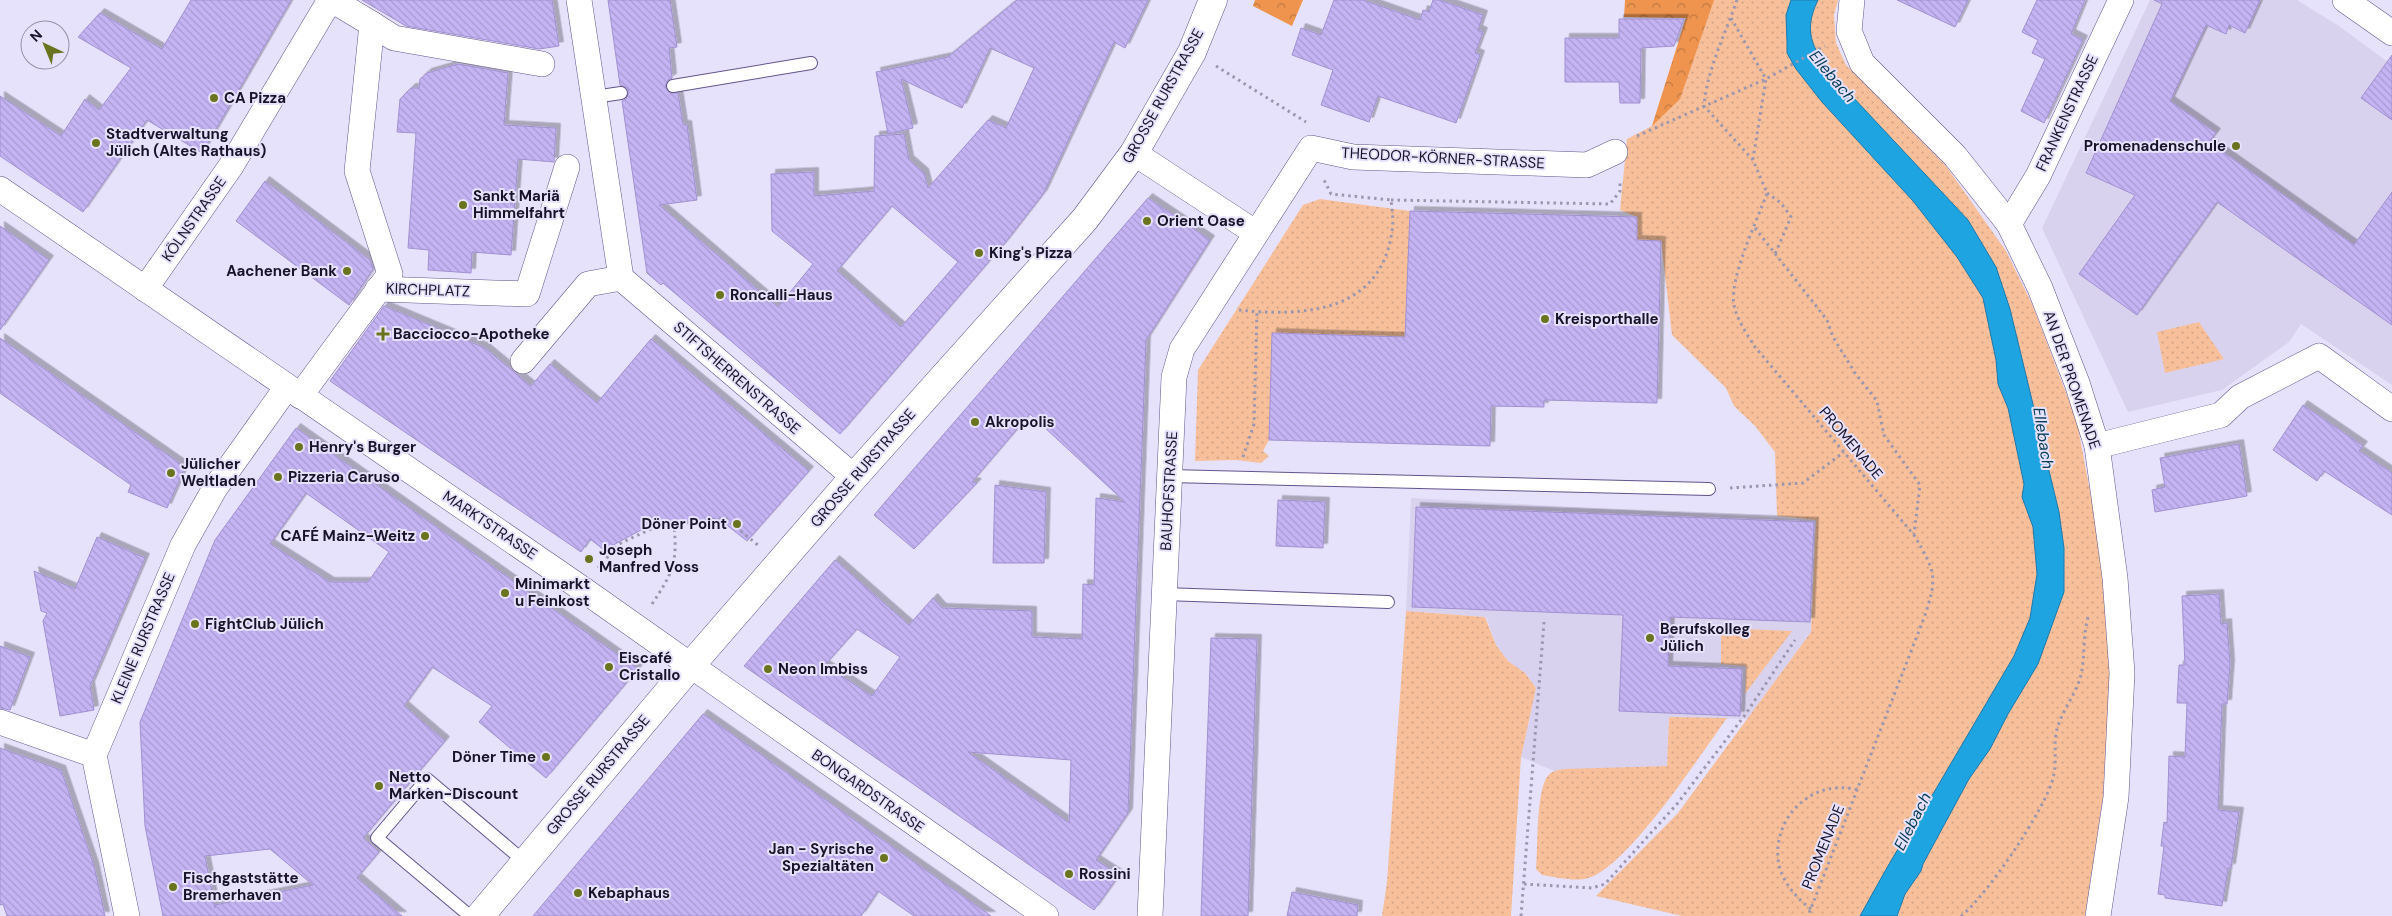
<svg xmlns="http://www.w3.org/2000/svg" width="2392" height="916" font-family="'DM Sans',sans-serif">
<defs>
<pattern id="grass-dots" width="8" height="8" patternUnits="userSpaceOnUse" patternTransform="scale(1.25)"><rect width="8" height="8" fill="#f7c09b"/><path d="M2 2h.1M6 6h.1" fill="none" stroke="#d3a486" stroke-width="1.8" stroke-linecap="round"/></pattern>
<pattern id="forest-crowns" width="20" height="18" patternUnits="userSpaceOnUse" patternTransform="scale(1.25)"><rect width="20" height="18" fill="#ef944e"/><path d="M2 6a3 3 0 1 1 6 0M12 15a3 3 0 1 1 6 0" fill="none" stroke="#c17841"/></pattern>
<pattern id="building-back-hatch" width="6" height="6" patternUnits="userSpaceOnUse" patternTransform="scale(1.25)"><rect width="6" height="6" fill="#c4b4f4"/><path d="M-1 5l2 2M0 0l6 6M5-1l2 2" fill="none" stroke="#a89ad1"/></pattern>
<filter id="shadow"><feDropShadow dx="4.5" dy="-4.5" stdDeviation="0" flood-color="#0004"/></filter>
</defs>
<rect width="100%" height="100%" fill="#e7e2fc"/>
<g fill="#d9d2ef">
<polygon points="2150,0 2297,0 2339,26 2392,65 2392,385 2301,324 2289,342 2222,390 2128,412 2042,228"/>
<polygon points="1411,498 1816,520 1811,632 1747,719 1669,717 1667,766 1554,771 1521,757 1536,688 1525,673 1508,661 1496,645 1486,617 1406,611"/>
</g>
<g fill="url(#grass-dots)">
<polygon points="1688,0 1838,0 1834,15 1836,43 1846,65 1946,166 2006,251 2033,306 2077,422 2100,545 2110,671 2103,796 2085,916 1682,916 1596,896 1678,813 1811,632 1816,520 1777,516 1775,452 1755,426 1734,406 1726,388 1672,335 1661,241 1637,240 1637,217 1620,210 1627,139 1652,126 1686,18"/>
<polygon points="1320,199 1410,211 1409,259 1431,282 1407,281 1406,303 1430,338 1273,333 1269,440 1263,451 1269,456 1261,463 1236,460 1195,461 1198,370 1303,205"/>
<polygon points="2199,322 2224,359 2165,373 2157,332"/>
<polygon points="1406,611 1485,617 1496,645 1508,661 1525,673 1536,688 1521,757 1511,916 1382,916 1387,882"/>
<polygon points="1721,628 1792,631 1745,694 1746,666 1721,664"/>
<path d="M1669,717L1727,718C1702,752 1623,875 1584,879C1572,881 1555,877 1542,875L1536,869C1538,847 1536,793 1547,777C1551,771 1557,770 1564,769L1667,766Z"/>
</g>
<g fill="url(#forest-crowns)">
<polygon points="1255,0 1303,0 1292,26 1253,6"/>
<polygon points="1625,0 1714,0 1680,99 1652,126 1686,18 1624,17"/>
</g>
<path fill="#1fa4e2" stroke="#1d78ab" d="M1791,0H1818C1801,35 1815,51 1836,79L1968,220L1996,267L2010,309L2059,512L2064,548V592L2038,664L2008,714L1990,749L1969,779L1923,864L1921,871L1905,894L1897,916H1860C1867,904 1904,835 1910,832L1913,820L1933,794L2014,656L2030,618L2037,574L2033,527L2022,497L2024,484L2008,408L1998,384L1996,360L1983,298L1957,257L1913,201L1822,102L1796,69L1787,53V43L1786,15Z"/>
<g fill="url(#building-back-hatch)" stroke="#a191cf" fill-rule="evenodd" filter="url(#shadow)">
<polygon points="191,0 291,0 202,153 147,120 83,212 0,156 0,96 61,136 85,99 99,110 131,68 78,37 100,13 162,49"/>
<polygon points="362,0 552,0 559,46 539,49 406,26"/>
<path d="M608,0H670L677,47L669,48L672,78L668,80L665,87L670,93H678L683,125H687L697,200L659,205L778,307L813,264L772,231L771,174L814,172V196L874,191L875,136L904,134L909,160L924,173L928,188L988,120L1006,128L1034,68L990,48L962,108L901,79L913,128L888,134L876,72L948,57L1017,0H1148L1125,48L1114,42L1043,194L1005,243L840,434L663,283L661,285L647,273L622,101L626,99L629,92L627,88L620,85ZM892,206L958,262L901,327L837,271Z"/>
<polygon points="1334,0 1363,0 1420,20 1423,10 1429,12 1433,0 1439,0 1483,15 1478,30 1483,32 1475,53 1480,55 1456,123 1378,96 1369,122 1321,105 1333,70 1292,55 1301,28 1321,35"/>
<polygon points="1897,0 1968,0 1955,27"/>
<polygon points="2037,0 2085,0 2071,34 2083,40 2044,123 2021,111 2045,59 2032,53 2038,40 2022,32"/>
<polygon points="2154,0 2260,0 2245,33 2229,25 2226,34 2206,25 2170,101 2216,133 2209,142 2354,245 2392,192 2392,325 2217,202 2137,315 2079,274 2135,195 2086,173 2162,4"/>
<polygon points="1619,19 1684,19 1674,46 1641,48 1640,103 1620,103 1619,82 1565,82 1565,38 1619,38"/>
<polygon points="2392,55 2392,120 2361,98"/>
<polygon points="458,64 508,73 504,125 556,128 554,162 518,159 511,255 472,252 471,273 428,270 429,250 408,248 416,133 397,132 400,99 411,88 419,88 420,79 427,73"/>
<polygon points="265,181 370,260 373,269 349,305 236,221"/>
<path d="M1148,198L1210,240L1146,340L1128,813L1096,860L1119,875L1094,910L744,666L835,560L909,625L933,598L942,608L1032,611V637L1082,639L1083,584L1094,585L1096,498L1125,502L1030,414L972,482L977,483L914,549L874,515ZM857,629L900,657L872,696L825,665ZM968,752L1071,760L1069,823Z"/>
<polygon points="1410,211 1637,217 1637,240 1661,241 1657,403 1544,400 1544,407 1491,406 1490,446 1269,440 1272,333 1405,337"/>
<polygon points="0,226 49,260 0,330"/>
<polygon points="384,306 485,348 531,386 550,364 597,403 651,339 809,471 747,541 719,519 654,523 604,550 590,539 581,552 330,381"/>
<polygon points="0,338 185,467 167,508 128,492 131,485 0,393"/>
<polygon points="2303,405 2363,446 2359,451 2392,473 2392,515 2324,471 2317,481 2273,450"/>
<path d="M296,428L638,669L546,778L479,722L492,706L432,667L404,706L445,741L363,838L379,852L357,878L402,916H163L145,826L140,722L215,540ZM306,493L389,552L368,582H330L270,544ZM270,849L313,885L215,905V908L205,856Z"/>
<polygon points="2239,444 2247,496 2155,512 2152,490 2165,487 2160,458"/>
<polygon points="995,485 1046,492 1044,563 993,563"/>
<polygon points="1278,500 1325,502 1323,548 1276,546"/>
<polygon points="1416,507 1814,522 1810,622 1670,617 1668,666 1742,669 1740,716 1619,711 1623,615 1412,607"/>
<polygon points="97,537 145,558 90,686 94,710 60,716 43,621 47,613 41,611 34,571 75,589"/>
<polygon points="2219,594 2221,624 2227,623 2230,664 2227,704 2222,704 2218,810 2239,812 2231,868 2228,868 2222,906 2165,898 2165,895 2158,894 2164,846 2161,846 2164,822 2167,823 2169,756 2185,757 2187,703 2177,703 2179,665 2185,665 2182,596"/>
<polygon points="1211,638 1257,639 1248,916 1201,916"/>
<polygon points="0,646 30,657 10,710 0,708"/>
<polygon points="703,714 863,826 991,916 914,916 878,891 861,916 533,916"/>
<polygon points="0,748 61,770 94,866 105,916 7,916 3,904 0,905"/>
<polygon points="1292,892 1358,905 1357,916 1287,916"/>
</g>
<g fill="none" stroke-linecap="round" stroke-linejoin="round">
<g stroke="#63538c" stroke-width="14">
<g id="lane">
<polyline points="673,86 811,63"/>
<polyline points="594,97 621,93"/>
<polyline points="1169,476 1709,489"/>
<polyline points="1164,594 1388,602"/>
<polyline points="470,916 377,838 427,779 525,862"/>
</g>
</g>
<g stroke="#63538c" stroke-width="26">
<g id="street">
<polyline points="579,0 621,278 854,477"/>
<polyline points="1852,0 1849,31 1862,63 1955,156 2009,224 2040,288 2077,383 2097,446 2115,578 2122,673 2116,797 2098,916"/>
<polyline points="2345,0 2392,33"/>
<polyline points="372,24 394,38 542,64"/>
<polyline points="1134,153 1256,233"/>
<polyline points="0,189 581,588 1046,916"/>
<polyline points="2009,224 2038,176 2121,0"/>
<polyline points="145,289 231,166 330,0"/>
<polyline points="378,289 527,294 567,167"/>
<polyline points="523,361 588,284 621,278"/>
<polyline points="300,396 390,274 357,171 372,24 332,0"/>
<polyline points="2097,446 2221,415 2240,397 2319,356 2392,409"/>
<polyline points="0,722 94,755"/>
<polyline points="127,916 94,755 183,545 215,488 287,387"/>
<polyline points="1150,916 1174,377 1182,349 1311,148 1353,157 1587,165 1615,152"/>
</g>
</g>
<g stroke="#63538c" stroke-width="29">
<polyline id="secondary" points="480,916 691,665 854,477 1085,219 1134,153 1192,52 1213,0"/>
</g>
<g stroke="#9c96af" stroke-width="3" stroke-dasharray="2.5 4" stroke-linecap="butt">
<path d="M1737,0C1725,35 1707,69 1704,106L1753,160L1767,193C1757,221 1729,278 1734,305C1737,320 1747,334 1755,347L1914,535C1936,573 1938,576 1924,618L1808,916"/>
<polyline points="1731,18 1766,79 1753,159"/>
<polyline points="1216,66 1306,122"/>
<polyline points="1637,136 1766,79 1825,46"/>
<polyline points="1767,193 1781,203 1791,217 1775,254"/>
<polyline points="1391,200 1610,204 1620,191 1620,180"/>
<polyline points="1755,228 1827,320 1833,337 1855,373 1877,401 1884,435 1920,485 1914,534"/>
<path d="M1239,310C1305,317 1381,312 1392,231C1394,221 1392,210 1391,200L1331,194L1324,180"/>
<polyline points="1243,457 1254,424 1257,312"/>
<polyline points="1730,488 1803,483 1844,452"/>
<polyline points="598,568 619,544 655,527 725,518 759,546"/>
<path d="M652,604C672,574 678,563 674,526"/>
<polyline points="1524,884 1592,888 1605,884 1677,804 1745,715 1795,640"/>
<path d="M1811,909C1795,897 1780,879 1778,859C1774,814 1815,778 1858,790"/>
<polyline points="1521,916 1544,622"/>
<path d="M1961,916C1986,897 2046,808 2053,778C2058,761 2052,743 2058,726C2064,707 2079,690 2082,670C2085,651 2083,632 2089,614"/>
</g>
<use href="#lane" stroke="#fff" stroke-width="12"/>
<use href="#street" stroke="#fff" stroke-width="25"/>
<use href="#secondary" stroke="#fff" stroke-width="28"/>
</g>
<g fill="#6a741e" stroke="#e7e2fc" stroke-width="2">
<circle cx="214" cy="98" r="5"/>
<circle cx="96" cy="143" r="5"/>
<circle cx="2236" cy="146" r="5"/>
<circle cx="463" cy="205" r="5"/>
<circle cx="1147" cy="221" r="5"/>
<circle cx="979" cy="253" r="5"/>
<circle cx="347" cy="271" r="5"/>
<circle cx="720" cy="295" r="5"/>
<circle cx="1545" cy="319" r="5"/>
<path d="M380.5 326.5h5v5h5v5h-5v5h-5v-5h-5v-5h5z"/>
<circle cx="975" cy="422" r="5"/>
<circle cx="299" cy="447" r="5"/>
<circle cx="171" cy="473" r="5"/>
<circle cx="278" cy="477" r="5"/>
<circle cx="737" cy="524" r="5"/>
<circle cx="425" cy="536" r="5"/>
<circle cx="589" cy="559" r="5"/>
<circle cx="505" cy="593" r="5"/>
<circle cx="195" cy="624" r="5"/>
<circle cx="1650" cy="638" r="5"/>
<circle cx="609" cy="667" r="5"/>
<circle cx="768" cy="669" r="5"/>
<circle cx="546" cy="757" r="5"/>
<circle cx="379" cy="786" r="5"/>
<circle cx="884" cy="858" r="5"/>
<circle cx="1069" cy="874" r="5"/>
<circle cx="173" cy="887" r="5"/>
<circle cx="578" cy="893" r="5"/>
</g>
<g text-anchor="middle" stroke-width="4" stroke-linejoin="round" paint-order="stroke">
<g font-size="15" fill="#19132a" stroke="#e7e2fc">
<text transform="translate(1163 96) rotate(-61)" y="5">GROSSE RURSTRASSE</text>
<text transform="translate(2067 113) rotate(-65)" y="5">FRANKENSTRASSE</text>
<text transform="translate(1443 158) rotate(3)" y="5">THEODOR-KÖRNER-STRASSE</text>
<text transform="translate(194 219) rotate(-55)" y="5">KÖLNSTRASSE</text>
<text transform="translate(428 290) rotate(2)" y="5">KIRCHPLATZ</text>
<text transform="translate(737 378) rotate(41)" y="5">STIFTSHERRENSTRASSE</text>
<text transform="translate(2072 380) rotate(71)" y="5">AN DER PROMENADE</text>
<text transform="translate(1851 443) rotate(50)" y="5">PROMENADE</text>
<text transform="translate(863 468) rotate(-49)" y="5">GROSSE RURSTRASSE</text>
<text transform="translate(1169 491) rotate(-87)" y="5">BAUHOFSTRASSE</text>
<text transform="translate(490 525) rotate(34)" y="5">MARKTSTRASSE</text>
<text transform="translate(143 638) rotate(-67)" y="5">KLEINE RURSTRASSE</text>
<text transform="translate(598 775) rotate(-50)" y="5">GROSSE RURSTRASSE</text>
<text transform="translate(868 791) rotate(35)" y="5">BONGARDSTRASSE</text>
<text transform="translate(1823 847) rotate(-68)" y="5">PROMENADE</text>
</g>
<g font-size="15" font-weight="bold" fill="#19132a" stroke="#e7e2fc" text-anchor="start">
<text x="224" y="103">CA Pizza</text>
<text x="106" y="139">Stadtverwaltung<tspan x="106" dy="17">Jülich (Altes Rathaus)</tspan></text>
<text x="2226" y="151" text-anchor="end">Promenadenschule</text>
<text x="473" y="201">Sankt Mariä<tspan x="473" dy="17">Himmelfahrt</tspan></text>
<text x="1157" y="226">Orient Oase</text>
<text x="989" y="258">King's Pizza</text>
<text x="337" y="276" text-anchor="end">Aachener Bank</text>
<text x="730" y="300">Roncalli-Haus</text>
<text x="1555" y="324">Kreisporthalle</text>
<text x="393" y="339">Bacciocco-Apotheke</text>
<text x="985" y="427">Akropolis</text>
<text x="309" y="452">Henry's Burger</text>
<text x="181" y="469">Jülicher<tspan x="181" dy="17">Weltladen</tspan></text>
<text x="288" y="482">Pizzeria Caruso</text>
<text x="727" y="529" text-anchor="end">Döner Point</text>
<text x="415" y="541" text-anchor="end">CAFÉ Mainz-Weitz</text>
<text x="599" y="555">Joseph<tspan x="599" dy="17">Manfred Voss</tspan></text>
<text x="515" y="589">Minimarkt<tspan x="515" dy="17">u Feinkost</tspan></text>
<text x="205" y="629">FightClub Jülich</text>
<text x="1660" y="634">Berufskolleg<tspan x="1660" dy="17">Jülich</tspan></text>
<text x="619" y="663">Eiscafé<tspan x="619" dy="17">Cristallo</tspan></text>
<text x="778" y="674">Neon Imbiss</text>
<text x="536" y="762" text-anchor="end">Döner Time</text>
<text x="389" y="782">Netto<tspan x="389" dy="17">Marken-Discount</tspan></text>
<text x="874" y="854" text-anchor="end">Jan - Syrische<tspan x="874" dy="17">Spezialtäten</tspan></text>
<text x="1079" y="879">Rossini</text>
<text x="183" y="883">Fischgaststätte<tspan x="183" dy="17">Bremerhaven</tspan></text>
<text x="588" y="898">Kebaphaus</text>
</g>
<g font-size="16" font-style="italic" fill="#043a53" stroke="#e7e2fc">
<text transform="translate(1833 76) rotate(50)" y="6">Ellebach</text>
<text transform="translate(2044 438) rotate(81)" y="6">Ellebach</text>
<text transform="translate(1912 821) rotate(-63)" y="6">Ellebach</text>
</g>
</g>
<g transform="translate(45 45) rotate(316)"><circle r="24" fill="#e7e2fc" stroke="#958fa8"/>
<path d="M0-4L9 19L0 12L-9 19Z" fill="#6a741e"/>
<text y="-8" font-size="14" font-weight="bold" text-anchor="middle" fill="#19132a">N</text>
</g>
</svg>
